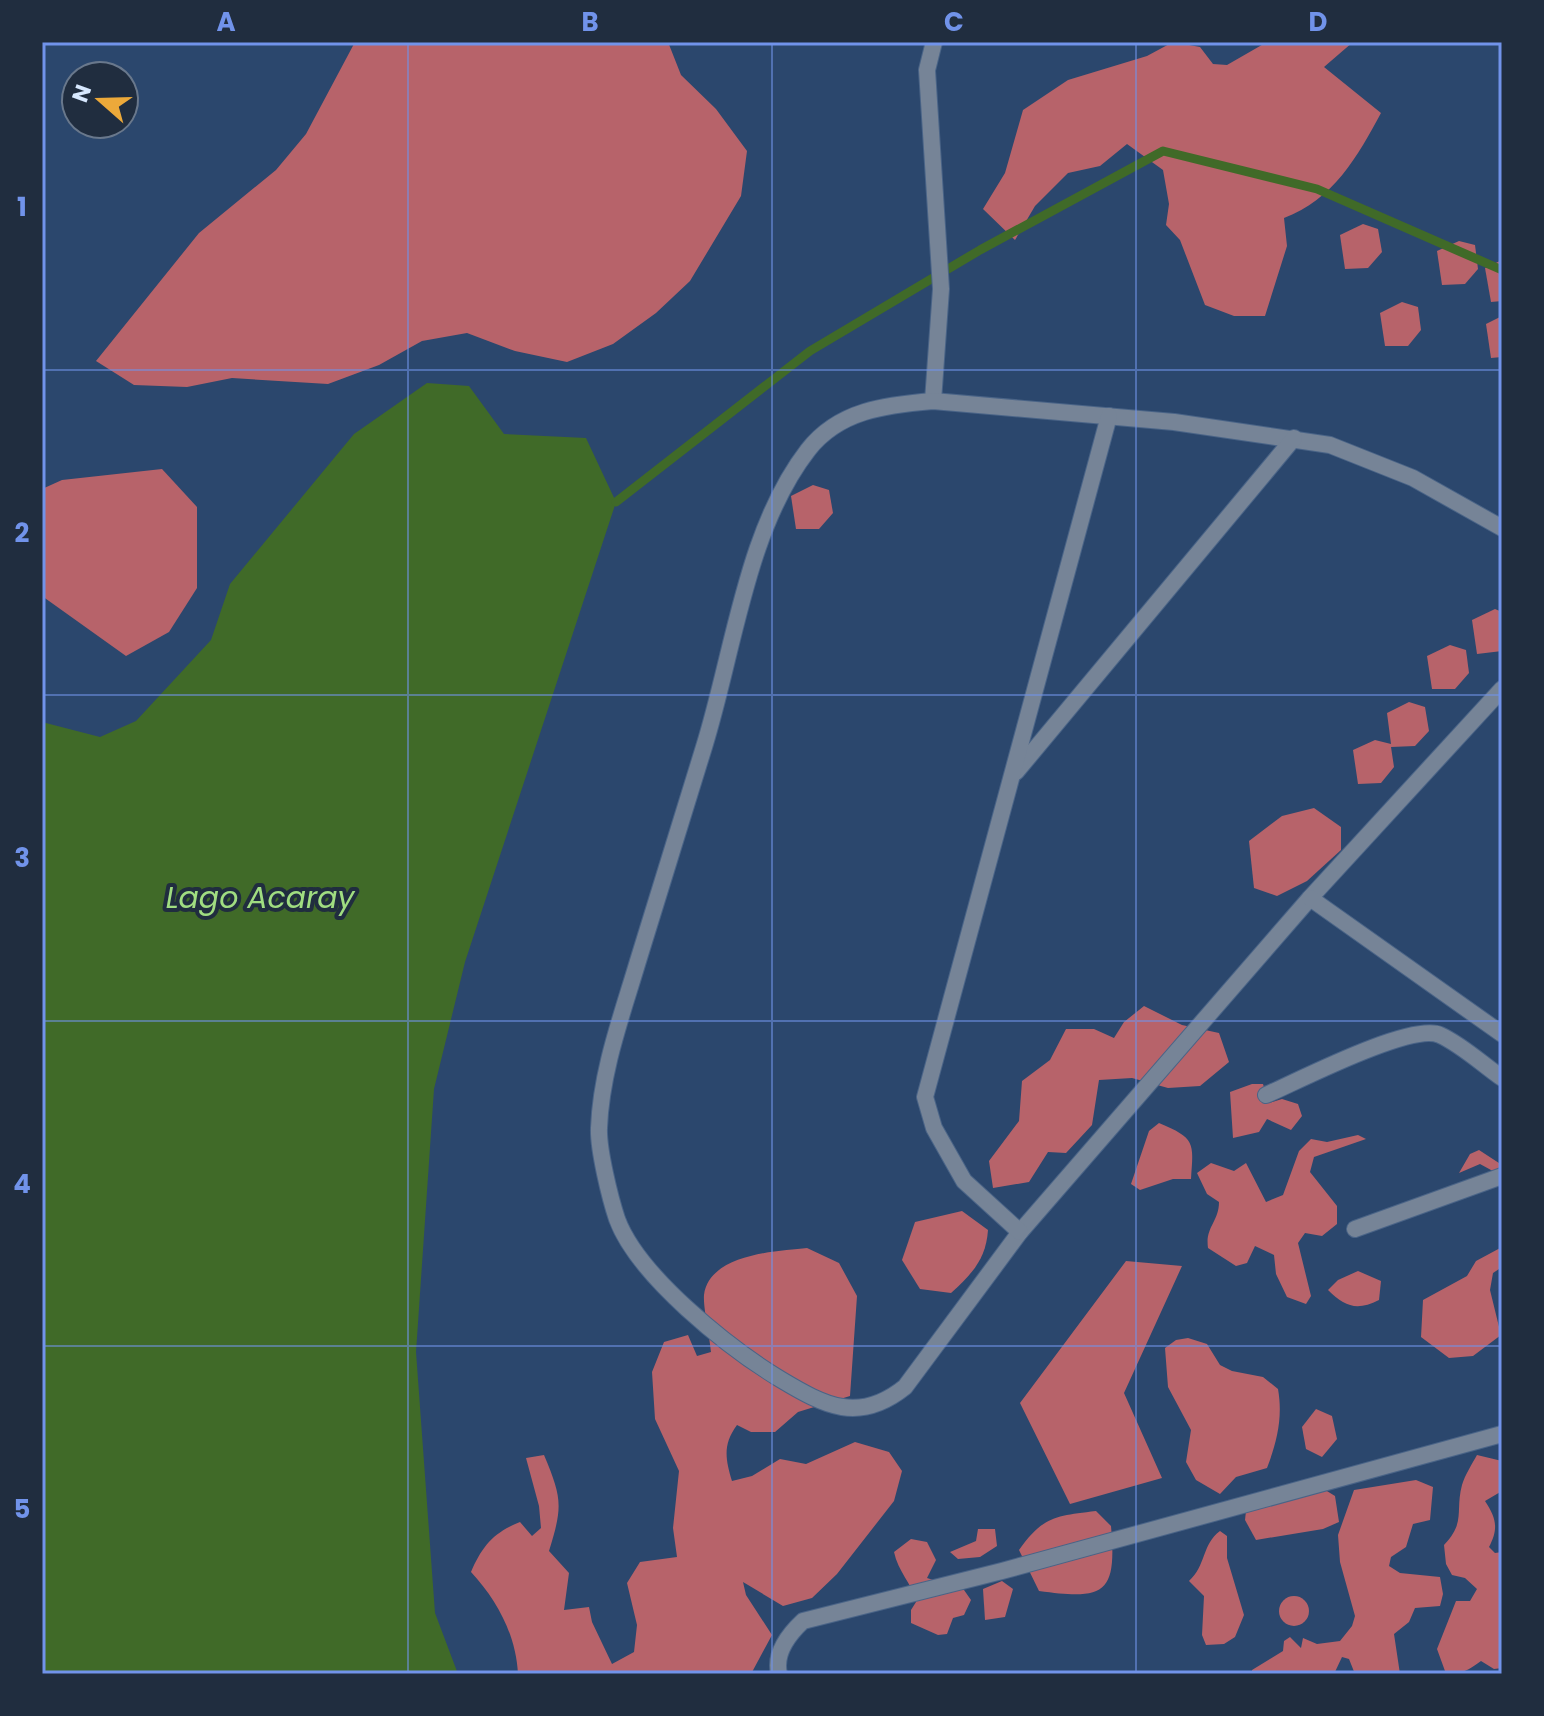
<svg xmlns="http://www.w3.org/2000/svg" width="1544" height="1716" font-family="Poppins,sans-serif">
<rect width="100%" height="100%" fill="#2b476d"/>
<g fill="#b7636a">
<polygon points="355,42 668,42 681,75 716,109 747,151 741,196 690,281 656,313 613,344 567,362 515,351 467,333 422,341 379,365 328,384 232,378 187,387 134,385 96,361 199,233 276,170 306,134"/>
<path d="M1173,42L1200,47L1213,64L1227,65L1267,42H1353L1324,67L1381,113C1358,156 1333,200 1284,218L1287,246L1265,316H1234L1205,305L1180,240L1166,225L1169,204L1163,170L1127,144L1100,166L1068,173L1035,206L1015,240L983,209L1005,173L1023,110L1068,80L1147,56Z"/>
<polygon points="1363,224 1378,229 1382,252 1368,268 1345,269 1340,235"/>
<polygon points="1459,241 1475,245 1478,269 1465,284 1442,285 1437,251"/>
<polygon points="1502,260 1502,301 1491,302 1485,268"/>
<polygon points="1402,302 1418,307 1421,330 1408,346 1385,346 1380,313"/>
<polygon points="1502,316 1502,357 1491,358 1486,324"/>
<polygon points="162,469 197,507 197,588 169,632 126,656 42,596 42,489 62,480"/>
<polygon points="813,485 829,490 833,513 819,529 796,529 791,496"/>
<polygon points="1495,609 1502,612 1502,651 1477,654 1472,620"/>
<polygon points="1450,645 1466,650 1469,673 1455,689 1432,689 1427,656"/>
<polygon points="1409,702 1425,707 1429,731 1415,746 1391,747 1394,767 1381,783 1358,784 1353,750 1375,740 1391,744 1387,713"/>
<polygon points="1314,808 1341,827 1341,850 1307,881 1277,896 1254,888 1249,841 1282,816"/>
<polygon points="1144,1006 1182,1025 1219,1033 1229,1062 1200,1086 1168,1088 1132,1078 1099,1080 1092,1125 1066,1153 1048,1152 1029,1182 993,1188 989,1161 1019,1121 1022,1081 1050,1060 1066,1029 1094,1029 1114,1038 1124,1022"/>
<polygon points="1252,1084 1263,1084 1269,1103 1282,1099 1298,1104 1302,1116 1291,1130 1267,1119 1259,1132 1233,1138 1230,1092"/>
<path d="M1159,1123C1195,1138 1194,1142 1191,1179H1173L1140,1190L1131,1184L1149,1131Z"/>
<path d="M1358,1135L1366,1139L1314,1157L1310,1172L1337,1206V1224L1322,1236L1305,1233L1298,1243L1311,1296L1306,1304L1287,1297L1276,1274L1274,1255L1255,1246L1247,1263L1236,1266L1208,1248C1205,1227 1219,1222 1219,1202L1207,1194L1197,1173L1211,1163L1234,1171L1246,1163L1266,1202L1283,1195L1299,1151L1311,1139L1327,1142Z"/>
<polygon points="1479,1150 1502,1165 1502,1176 1480,1164 1459,1173 1470,1154"/>
<path d="M962,1211L988,1230C986,1259 972,1274 951,1293L920,1289L902,1260L915,1222Z"/>
<polygon points="1502,1247 1502,1267 1493,1273 1490,1290 1501,1335 1473,1356 1449,1358 1421,1337 1423,1300 1467,1276 1476,1261"/>
<path d="M807,1248L839,1263L857,1296L850,1396L798,1412L775,1432H751L737,1425C723,1444 725,1458 732,1481L752,1476L780,1459L806,1464L855,1442L889,1452L902,1471L894,1501L837,1574L812,1598L783,1606L743,1582L746,1595L772,1635L751,1674H518C516,1635 497,1600 471,1572C482,1546 494,1532 520,1522L532,1536L541,1528L539,1506L526,1458L544,1455C562,1498 563,1506 549,1551L569,1573L564,1610L589,1607L592,1622L612,1664L634,1652L637,1625L627,1583L640,1562L677,1557L673,1528L679,1471L655,1419L652,1372L664,1342L688,1335L697,1356L711,1352C710,1338 703,1307 704,1295C709,1254 777,1251 807,1248Z"/>
<polygon points="1126,1261 1182,1266 1124,1393 1162,1478 1070,1504 1020,1403"/>
<path d="M1358,1271L1381,1281L1379,1300C1357,1311 1345,1307 1328,1290L1338,1280Z"/>
<path d="M1188,1338L1207,1344L1220,1365L1232,1371L1263,1377L1278,1389C1283,1417 1277,1442 1267,1468L1236,1477L1220,1494L1196,1480L1186,1462L1191,1430L1168,1387L1165,1348L1176,1340Z"/>
<polygon points="1316,1409 1332,1416 1337,1439 1322,1457 1306,1449 1302,1427"/>
<path d="M1477,1455L1502,1461V1491L1485,1501C1496,1518 1499,1528 1489,1547L1495,1553L1502,1552V1668L1494,1669L1481,1661C1468,1670 1461,1676 1445,1671L1437,1649L1456,1601H1470L1477,1589L1465,1578L1452,1575L1446,1564L1444,1545C1466,1522 1455,1511 1462,1485C1465,1475 1472,1464 1477,1455Z"/>
<polygon points="1309,1480 1335,1496 1339,1522 1323,1529 1256,1540 1245,1520 1246,1511"/>
<polygon points="1416,1480 1433,1487 1430,1520 1413,1524 1406,1547 1391,1557 1389,1566 1400,1573 1440,1577 1443,1594 1440,1606 1415,1608 1409,1622 1394,1634 1400,1674 1355,1674 1349,1659 1342,1657 1334,1674 1252,1674 1252,1670 1283,1651 1284,1641 1290,1637 1301,1648 1303,1638 1317,1644 1340,1641 1352,1626 1355,1616 1340,1562 1338,1535 1354,1490"/>
<path d="M1096,1511L1111,1526C1117,1594 1105,1600 1039,1591L1019,1550C1043,1516 1056,1516 1096,1511Z"/>
<polygon points="978,1529 995,1529 997,1546 980,1557 958,1559 950,1552 976,1541"/>
<path d="M1220,1531L1227,1536V1558L1244,1615L1235,1637L1224,1644L1206,1645L1202,1635L1204,1596L1189,1581C1206,1566 1202,1544 1220,1531Z"/>
<path d="M911,1539L927,1542L936,1560L927,1578L964,1590L971,1600L964,1615L953,1618L947,1634L938,1635L911,1623V1610L916,1602C912,1583 898,1572 894,1552Z"/>
<polygon points="1002,1581 1013,1589 1005,1617 985,1620 983,1589"/>
<circle cx="1294" cy="1611" r="15"/>
</g>
<polygon fill="#406a28" points="427,383 469,386 504,434 586,438 616,502 465,962 434,1089 416,1352 435,1613 458,1674 42,1674 42,722 100,737 136,721 211,640 230,584 354,434"/>
<g fill="none" stroke-linecap="round" stroke-linejoin="round">
<polyline stroke="#406a28" stroke-width="9" points="616,502 810,351 980,250 1163,151 1317,189 1502,270"/>
<g stroke="#4a6487" stroke-width="18">
<g id="minor">
<polyline points="933,401 941,289 927,70 934,42"/>
<path d="M1502,528L1413,478L1330,445L1174,422L933,401C886,405 839,410 808,450C746,530 734,651 704,747C682,818 660,890 638,961C622,1015 601,1071 599,1128C598,1149 610,1198 617,1219C638,1276 729,1348 780,1379C825,1406 859,1424 905,1387L1020,1232L1310,898L1502,689"/>
<polyline points="1016,772 1294,438"/>
<polyline points="1310,898 1502,1034"/>
<path d="M1266,1095C1298,1081 1412,1022 1440,1035C1462,1045 1482,1064 1502,1078"/>
<polyline points="1355,1229 1502,1176"/>
<polyline points="1020,1232 964,1181 934,1128 925,1097 1109,416"/>
<path d="M779,1674C774,1653 788,1635 803,1621L1002,1571L1502,1434"/>
</g>
</g>
<use href="#minor" stroke="#768497" stroke-width="16"/>
</g>
<path fill="none" stroke="#7193ea" stroke-width="2" stroke-opacity="0.55" d="M408,42V1674M772,42V1674M1136,42V1674M42,370H1502M42,695H1502M42,1021H1502M42,1346H1502"/>
<g text-anchor="middle" stroke-width="8" stroke-linejoin="round" paint-order="stroke">
<g font-size="30" font-style="italic" fill="#a0dd81" stroke="#202d3f">
<text x="260" y="908">Lago Acaray</text>
</g>
</g>
<rect width="1544" height="1716" fill="none" stroke="#202d3f" stroke-width="88"/>
<g transform="translate(100 100) rotate(290)"><circle r="38" fill="#202d3f" stroke="#69788c" stroke-width="2"/>
<path d="M0-6L14 30L0 20L-14 30Z" fill="#eca93a"/>
<text y="-12" font-size="22" font-weight="bold" text-anchor="middle" fill="#d7e8ff">N</text>
</g>
<rect x="44" y="44" width="1456" height="1628" fill="none" stroke="#7193ea" stroke-width="3"/>
<g font-size="26" text-anchor="middle" font-weight="bold" fill="#7193ea">
<text x="226" y="31">A</text>
<text x="590" y="31">B</text>
<text x="954" y="31">C</text>
<text x="1318" y="31">D</text>
<text x="22" y="216">1</text>
<text x="22" y="542">2</text>
<text x="22" y="867">3</text>
<text x="22" y="1193">4</text>
<text x="22" y="1518">5</text>
</g>
</svg>
